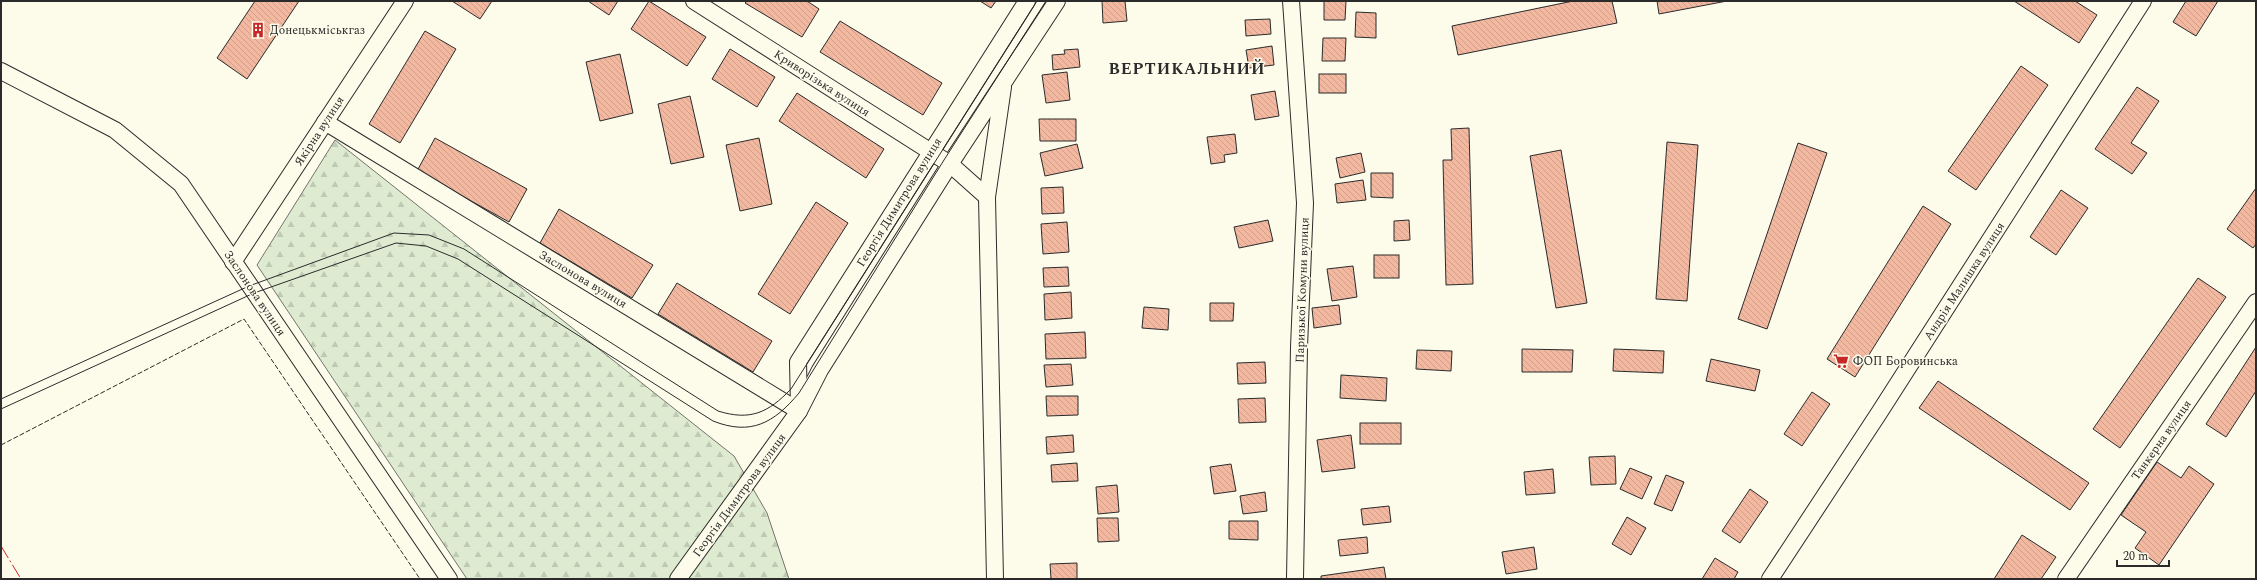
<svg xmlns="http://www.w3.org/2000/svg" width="2257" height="580" font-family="Spectral,serif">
<defs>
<pattern id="forest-firs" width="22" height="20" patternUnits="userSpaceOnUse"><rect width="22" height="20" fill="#deebd1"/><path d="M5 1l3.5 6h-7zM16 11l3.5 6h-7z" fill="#bfcab4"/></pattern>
<pattern id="building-back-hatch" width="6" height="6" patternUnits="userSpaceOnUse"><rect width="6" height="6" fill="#f2b8a0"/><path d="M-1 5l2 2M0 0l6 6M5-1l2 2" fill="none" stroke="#d09e8a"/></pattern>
</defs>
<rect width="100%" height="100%" fill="#fdfbea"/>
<polygon fill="url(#forest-firs)" stroke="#74746e" points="335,140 734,456 767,513 789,579 467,579 257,265"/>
<g fill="url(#building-back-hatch)" stroke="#2b2b2b">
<polygon points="255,1 299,1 247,79 217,58"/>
<polygon points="452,1 492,1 480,19"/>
<polygon points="588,1 618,1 609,15"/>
<polygon points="649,1 706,37 687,66 631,29"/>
<polygon points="747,1 807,1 819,9 802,37 745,3"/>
<polygon points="980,1 996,1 991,8"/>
<polygon points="1102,1 1125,1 1127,21 1103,23"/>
<polygon points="1324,1 1346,1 1345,20 1324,20"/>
<polygon points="1573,1 1612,1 1617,23 1458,55 1452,26"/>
<polygon points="1657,1 1727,1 1659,14"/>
<polygon points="2014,1 2075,1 2097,15 2079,43"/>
<polygon points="2186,1 2218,1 2196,36 2173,22"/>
<polygon points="1356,12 1376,13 1376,38 1355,37"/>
<polygon points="1270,19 1271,34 1246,36 1245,20"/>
<polygon points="840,21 942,83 923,115 820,52"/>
<polygon points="425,31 456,49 400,143 369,124"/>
<polygon points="1323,38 1346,38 1345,61 1322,61"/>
<polygon points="1272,46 1274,65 1249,68 1246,50"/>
<polygon points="730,49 775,77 757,107 712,79"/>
<polygon points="1078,49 1080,67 1053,70 1052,55 1065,54 1064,50"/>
<polygon points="620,54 633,113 600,121 586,62"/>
<polygon points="2021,66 2048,85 1976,190 1948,171"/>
<polygon points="1067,72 1070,100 1046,103 1042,75"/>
<rect x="1319" y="74" width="27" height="19"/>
<polygon points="2137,87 2159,101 2131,143 2147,153 2132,174 2095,149"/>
<polygon points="1275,91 1279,116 1255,120 1251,95"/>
<polygon points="797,93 884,149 866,178 779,121"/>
<polygon points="690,96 704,157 671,164 658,104"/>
<polygon points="1039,119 1076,119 1076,141 1040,141"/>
<polygon points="1469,128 1473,284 1446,285 1443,160 1452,160 1451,129"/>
<polygon points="1235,134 1237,153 1224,155 1225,162 1211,164 1207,137"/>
<polygon points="435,138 527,189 509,222 417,171"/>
<polygon points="759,138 772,204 740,211 726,145"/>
<polygon points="1667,142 1698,145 1687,301 1656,299"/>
<polygon points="1798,143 1827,153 1767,329 1738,319"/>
<polygon points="1077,144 1083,168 1045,176 1040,153"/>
<polygon points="1561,150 1587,303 1556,308 1530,156"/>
<polygon points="1361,153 1365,172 1340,178 1336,158"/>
<polygon points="1371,173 1393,173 1393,198 1371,197"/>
<polygon points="1363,180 1366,200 1337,203 1335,184"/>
<polygon points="1063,187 1064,213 1042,214 1041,188"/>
<polygon points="2256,188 2256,244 2253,248 2227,229"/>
<polygon points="2061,190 2088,208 2056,255 2030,237"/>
<polygon points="816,202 848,223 790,314 758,294"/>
<polygon points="1923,206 1951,224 1855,377 1827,359"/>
<polygon points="559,209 653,265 632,298 540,243"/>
<polygon points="1268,220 1273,241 1239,248 1234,227"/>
<polygon points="1409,220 1410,240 1394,241 1394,221"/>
<polygon points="1067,222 1069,252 1043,254 1041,224"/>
<rect x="1374" y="255" width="25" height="23"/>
<polygon points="1353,266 1357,297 1332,301 1327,269"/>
<polygon points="1068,267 1069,286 1044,287 1043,268"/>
<polygon points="2198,278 2226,297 2120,448 2093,429"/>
<polygon points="677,283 772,341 753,372 658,314"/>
<polygon points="1071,292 1072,318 1045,320 1044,294"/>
<polygon points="1210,303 1234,303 1233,321 1210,321"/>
<polygon points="1339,305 1341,324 1314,328 1312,308"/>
<polygon points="1144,307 1169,309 1168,330 1142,328"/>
<polygon points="1085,332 1086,358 1046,359 1045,334"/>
<polygon points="2256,347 2256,391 2226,437 2206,424"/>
<polygon points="1522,349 1573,350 1572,372 1522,372"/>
<polygon points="1614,349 1664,351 1663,373 1613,371"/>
<polygon points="1417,350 1452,351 1451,371 1416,369"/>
<polygon points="1711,359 1760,370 1755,391 1706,381"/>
<polygon points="1265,362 1266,383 1238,384 1237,363"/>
<polygon points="1071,364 1073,385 1046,387 1044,365"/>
<polygon points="1341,375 1387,378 1386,401 1340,398"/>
<polygon points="1938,381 2089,483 2070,510 1919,408"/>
<polygon points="1812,392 1830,404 1802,446 1784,434"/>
<polygon points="1046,396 1078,396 1078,415 1047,416"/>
<polygon points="1265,398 1266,422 1239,423 1238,399"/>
<rect x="1360" y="423" width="41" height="21"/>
<polygon points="1073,435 1074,452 1047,454 1046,437"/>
<polygon points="1351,435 1355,468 1322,472 1317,440"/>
<polygon points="1615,456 1616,484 1591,485 1589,457"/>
<polygon points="2157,462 2181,478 2189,466 2214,484 2159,565 2135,548 2146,532 2121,515"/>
<polygon points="1077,463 1078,481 1052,482 1051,465"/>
<polygon points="1231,464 1236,491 1214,494 1210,467"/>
<polygon points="1630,468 1652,477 1642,499 1620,489"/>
<polygon points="1553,469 1555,493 1526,495 1524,472"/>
<polygon points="1666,475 1684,482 1672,511 1654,504"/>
<polygon points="1117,485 1119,512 1098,514 1096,487"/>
<polygon points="1750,489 1768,502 1740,543 1722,531"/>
<polygon points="1265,492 1267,511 1243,514 1240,496"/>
<polygon points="1389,506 1391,522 1363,525 1361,509"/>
<polygon points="1627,517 1646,528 1631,555 1612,544"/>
<polygon points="1097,518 1118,518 1119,541 1098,542"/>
<polygon points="1229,521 1258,521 1258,540 1229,539"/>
<polygon points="2022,535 2056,557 2041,579 1994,579"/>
<polygon points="1367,537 1368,553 1340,556 1338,540"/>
<polygon points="1534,547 1537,569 1506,574 1502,552"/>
<polygon points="1715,558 1738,572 1734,579 1702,579"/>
<polygon points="1077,563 1077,579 1051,579 1050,564"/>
<polygon points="1384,567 1386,579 1321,579 1321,576"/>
</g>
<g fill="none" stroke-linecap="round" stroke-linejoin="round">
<g stroke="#2b2b2b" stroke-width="18">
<g id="street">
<polyline points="694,1 950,164 987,197"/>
<polyline points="1291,1 1305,203 1299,347 1295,579"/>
<polyline points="1,71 115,130 181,184 449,579"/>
<polyline points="325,122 799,411"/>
<polyline points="233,262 405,1"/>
<polyline points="799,407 798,362 1027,1"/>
<polyline points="678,579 799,411 820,370 950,164 1057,1"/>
<polyline points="995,579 987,197 1003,87"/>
<polyline points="1770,579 1879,413 2143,1"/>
<polyline points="2066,579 2256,302"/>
</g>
</g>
<use href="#street" stroke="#fdfbea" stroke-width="16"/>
<g stroke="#2b2b2b" stroke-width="1">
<path d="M1,399L249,286L394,233L429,235L464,249L718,411C750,421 768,413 791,389L1037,1"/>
<path d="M1,409L254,293L396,243L426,246L458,259L713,421C751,436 774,423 799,393L944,160L1046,1"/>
</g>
<polyline stroke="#2b2b2b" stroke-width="1" stroke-dasharray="5 2" stroke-linecap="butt" points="1,445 244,319 420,579"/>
<polyline stroke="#c62828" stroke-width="1" stroke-dasharray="14 3 2 3" stroke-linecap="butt" points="1,546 21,579"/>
</g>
<defs>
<g id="building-bare" transform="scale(1.2)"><path d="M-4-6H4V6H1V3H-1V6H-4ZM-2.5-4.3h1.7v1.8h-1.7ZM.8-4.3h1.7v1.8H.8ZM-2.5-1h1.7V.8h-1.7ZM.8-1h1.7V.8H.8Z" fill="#c62828" stroke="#fdfbea" stroke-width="2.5" paint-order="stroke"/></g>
<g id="supermarket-bare" transform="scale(1.2)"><path d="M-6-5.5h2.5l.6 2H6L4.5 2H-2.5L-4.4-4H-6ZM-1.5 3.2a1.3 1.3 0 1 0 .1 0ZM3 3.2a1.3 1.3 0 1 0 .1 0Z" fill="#c62828" stroke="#fdfbea" stroke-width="2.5" paint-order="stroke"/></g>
</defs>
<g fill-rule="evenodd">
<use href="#building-bare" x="258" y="30"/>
<use href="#supermarket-bare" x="1841" y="361"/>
</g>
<g text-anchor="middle" stroke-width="3" stroke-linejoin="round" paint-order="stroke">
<g font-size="12" fill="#2b2b2b" stroke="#fdfbea" text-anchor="start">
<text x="270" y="34">Донецькміськгаз</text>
<text x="1853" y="365">ФОП Боровинська</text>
</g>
<g font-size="12" fill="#2b2b2b" stroke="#fdfbea">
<text transform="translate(822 83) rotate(33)" y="4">Криворізька вулиця</text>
<text transform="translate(319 131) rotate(-57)" y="4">Якірна вулиця</text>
<text transform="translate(899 202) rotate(-58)" y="4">Георгія Димитрова вулиця</text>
<text transform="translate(583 279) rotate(31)" y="4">Заслонова вулиця</text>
<text transform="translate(1964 281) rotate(-57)" y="4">Андрія Малишка вулиця</text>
<text transform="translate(1302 290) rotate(-88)" y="4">Паризької Комуни вулиця</text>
<text transform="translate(255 293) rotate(56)" y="4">Заслонова вулиця</text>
<text transform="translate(2161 440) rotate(-55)" y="4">Танкерна вулиця</text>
<text transform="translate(739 495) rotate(-54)" y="4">Георгія Димитрова вулиця</text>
</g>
<g font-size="16" font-weight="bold" letter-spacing="1" fill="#2b2b2b" stroke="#fdfbea">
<text x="1187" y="74">ВЕРТИКАЛЬНИЙ</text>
</g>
</g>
<rect width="2257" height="580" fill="none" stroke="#2b2b2b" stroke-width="4"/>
<path d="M2117 560v6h52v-6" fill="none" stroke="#2b2b2b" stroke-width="2"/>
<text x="2123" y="560" font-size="12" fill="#2b2b2b" stroke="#fdfbea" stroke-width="3" paint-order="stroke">20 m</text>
</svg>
